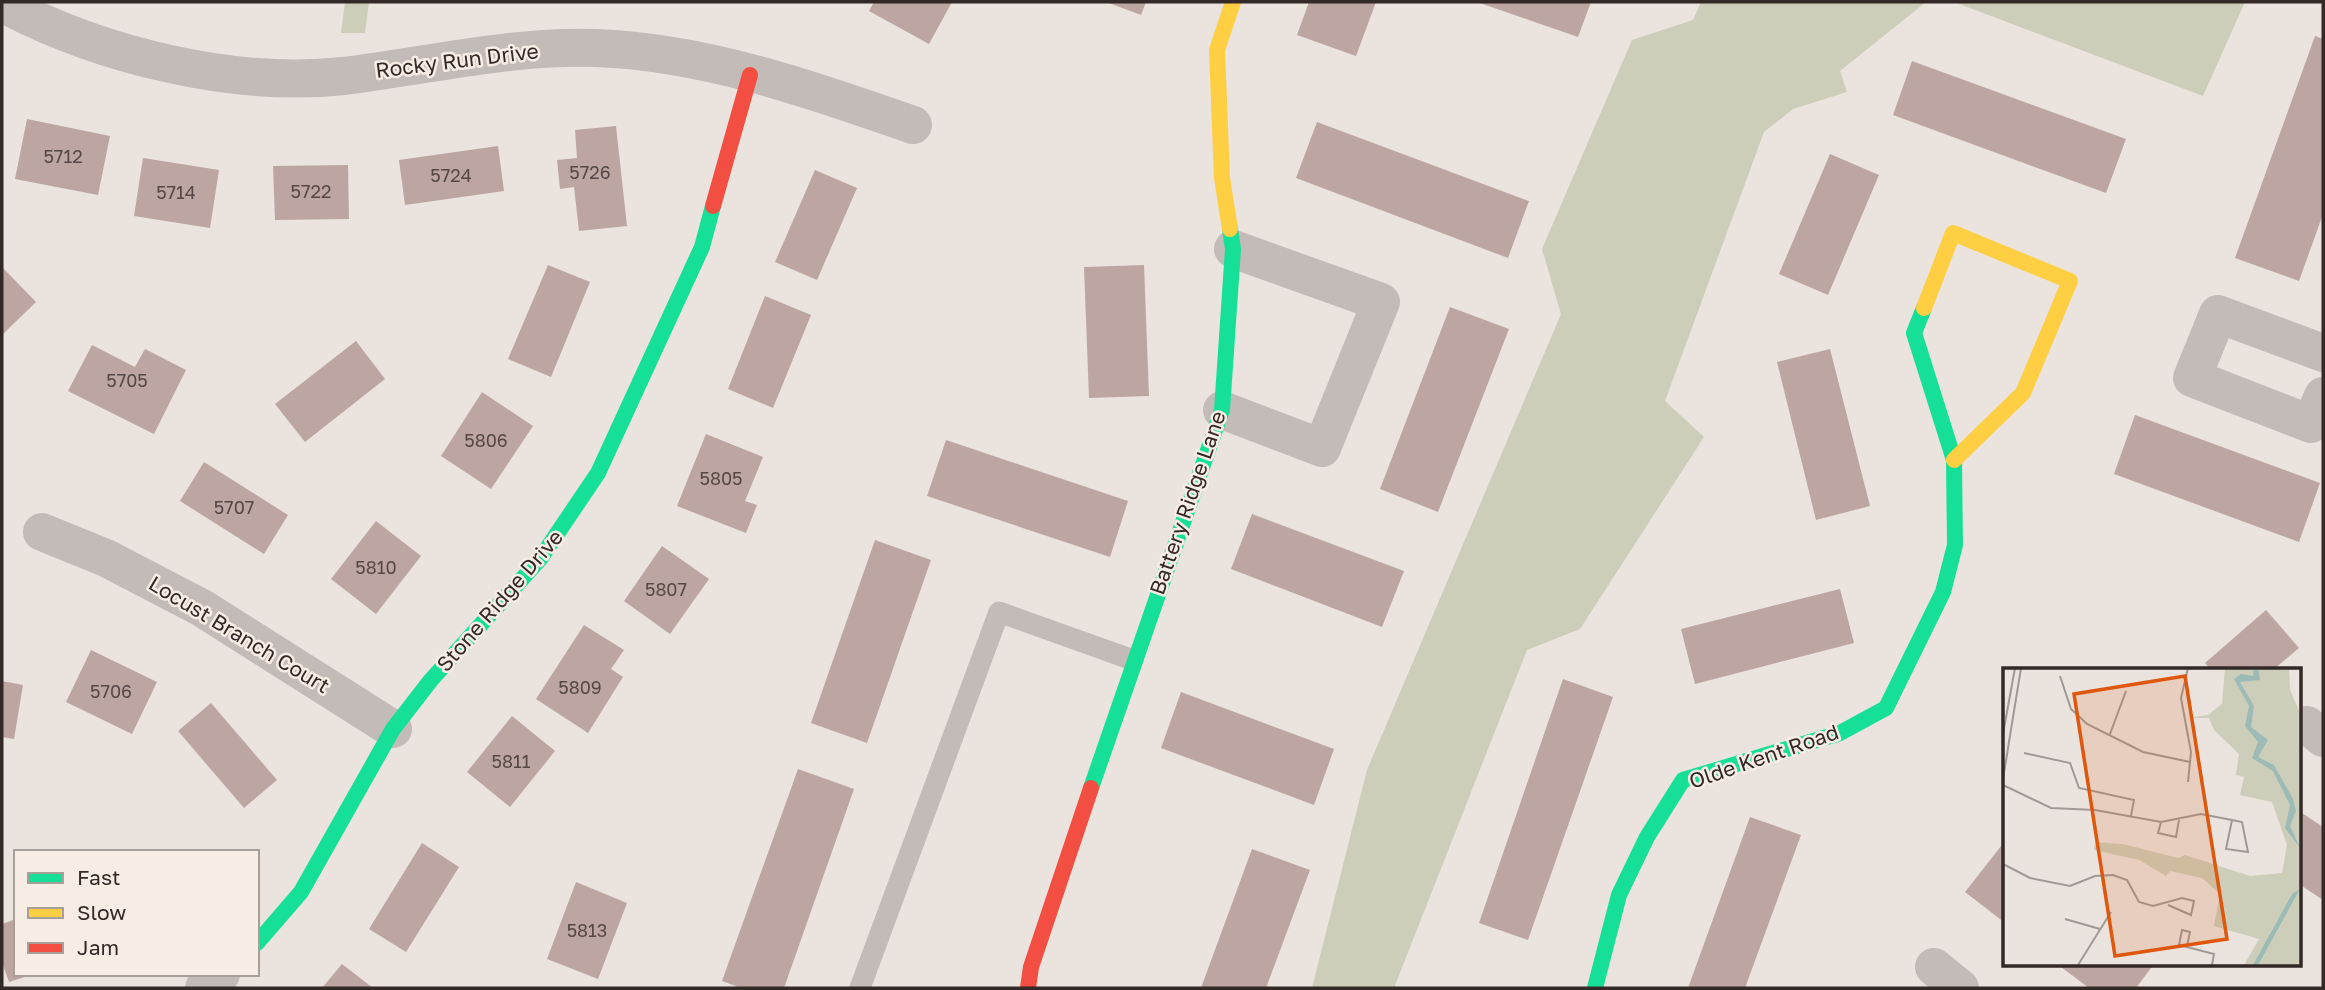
<svg xmlns="http://www.w3.org/2000/svg" width="2325" height="990" font-family="'Golos Text',sans-serif">
<rect width="100%" height="100%" fill="#eae3de"/>
<g fill="#cdceb9">
<polygon points="345,2 369,2 365,33 341,33"/>
<polygon points="1701,2 1926,2 1840,71 1847,92 1793,109 1764,132 1665,401 1704,437 1580,629 1527,650 1394,988 1312,988 1367,770 1561,314 1542,249 1632,40 1693,20"/>
<polygon points="1954,2 2245,2 2203,96"/>
</g>
<g fill="#bda6a1">
<polygon points="874,2 952,2 929,44 869,11"/>
<polygon points="1106,2 1146,2 1141,15"/>
<polygon points="1309,2 1376,2 1356,56 1297,35"/>
<polygon points="1477,2 1591,2 1578,37"/>
<polygon points="2315,36 2323,39 2323,214 2299,281 2235,258"/>
<polygon points="1912,61 2126,139 2106,193 1893,115"/>
<polygon points="27,119 110,136 98,195 15,179"/>
<polygon points="1317,122 1529,201 1508,258 1296,178"/>
<polygon points="616,126 627,226 579,231 574,187 560,189 557,160 577,158 575,130"/>
<polygon points="498,146 504,191 405,205 399,160"/>
<polygon points="1830,154 1879,175 1828,295 1779,274"/>
<polygon points="143,158 219,170 210,228 134,216"/>
<polygon points="348,165 349,219 275,220 273,166"/>
<polygon points="815,170 857,188 817,280 775,262"/>
<polygon points="548,265 590,282 551,377 508,359"/>
<polygon points="1144,265 1149,396 1089,398 1084,267"/>
<polygon points="2,267 36,302 2,335"/>
<polygon points="765,296 811,315 773,408 728,389"/>
<polygon points="1450,307 1509,329 1438,512 1380,489"/>
<polygon points="356,341 385,379 305,442 275,404"/>
<polygon points="92,345 135,367 145,349 186,370 154,434 68,391"/>
<polygon points="1830,349 1870,506 1816,520 1777,362"/>
<polygon points="482,392 533,426 491,489 441,456"/>
<polygon points="2135,415 2320,483 2299,542 2114,474"/>
<polygon points="706,434 763,457 745,501 757,505 746,533 677,506"/>
<polygon points="946,440 1128,501 1110,557 927,496"/>
<polygon points="204,462 288,515 264,554 180,501"/>
<polygon points="1252,514 1404,571 1382,627 1231,569"/>
<polygon points="376,521 421,556 376,614 331,579"/>
<polygon points="875,540 931,560 867,743 811,723"/>
<polygon points="662,546 709,579 670,634 624,601"/>
<polygon points="1840,589 1854,643 1695,684 1681,629"/>
<polygon points="2266,610 2299,648 2273,670 2211,670 2205,663"/>
<polygon points="584,625 624,650 611,669 623,677 588,733 536,699"/>
<polygon points="91,650 157,682 132,734 66,702"/>
<polygon points="1563,679 1613,697 1528,940 1479,923"/>
<polygon points="2,681 23,685 14,739 2,737"/>
<polygon points="1181,692 1334,749 1314,805 1161,748"/>
<polygon points="211,703 277,780 244,808 178,731"/>
<polygon points="512,716 555,751 510,807 467,772"/>
<polygon points="798,769 854,789 784,988 741,988 722,981"/>
<polygon points="2299,811 2323,827 2323,900 2299,884"/>
<polygon points="1750,817 1801,835 1745,988 1688,988"/>
<polygon points="2005,841 2005,923 1965,892"/>
<polygon points="422,843 459,867 406,952 369,929"/>
<polygon points="1252,849 1310,870 1266,988 1201,988"/>
<polygon points="576,882 627,903 598,979 547,959"/>
<polygon points="16,919 16,974 31,975 9,982 2,962 2,924"/>
<polygon points="342,964 373,988 322,988"/>
<polygon points="2057,964 2154,964 2136,988 2089,988"/>
</g>
<g fill="none" stroke-linecap="round" stroke-linejoin="round">
<polyline stroke="#c3bbb7" stroke-width="21" points="860,988 999,612 1133,660"/>
<g stroke="#c3bbb7" stroke-width="38">
<path d="M2,3C99,55 233,88 344,76C427,66 511,45 596,48C704,52 811,89 913,125"/>
<polyline points="2323,353 2218,314 2192,378 2311,424 2323,396"/>
<polyline points="1222,410 1322,448 1381,302 1233,249"/>
<polyline points="42,532 106,558 202,608 393,729"/>
<polyline points="2307,725 2323,738"/>
<polyline points="1934,967 1960,988"/>
<polyline points="204,988 221,974"/>
</g>
<g stroke="#16e098" stroke-width="16">
<polyline points="1091,788 1222,410 1233,249 1230,229"/>
<polyline points="257,943 301,892 393,729 431,680 540,559 598,473 702,247 713,206"/>
<polyline points="1595,988 1619,895 1647,837 1683,780 1840,733 1886,708 1943,592 1955,545 1954,460 1914,333 1924,308"/>
</g>
<g stroke="#ffcf43" stroke-width="16">
<polyline points="1230,229 1222,178 1217,50 1233,2"/>
<polyline points="1924,308 1953,233 2070,281 2023,393 1954,460"/>
</g>
<g stroke="#f24e42" stroke-width="16">
<polyline points="713,206 750,75"/>
<polyline points="1028,988 1031,967 1091,788"/>
</g>
</g>
<g text-anchor="middle" stroke-width="5" stroke-linejoin="round" paint-order="stroke">
<g font-size="18" fill="#564846">
<text x="63" y="163">5712</text>
<text x="590" y="179">5726</text>
<text x="451" y="182">5724</text>
<text x="311" y="198">5722</text>
<text x="176" y="199">5714</text>
<text x="127" y="387">5705</text>
<text x="486" y="447">5806</text>
<text x="721" y="485">5805</text>
<text x="234" y="514">5707</text>
<text x="376" y="574">5810</text>
<text x="666" y="596">5807</text>
<text x="580" y="694">5809</text>
<text x="111" y="698">5706</text>
<text x="511" y="768">5811</text>
<text x="587" y="937">5813</text>
</g>
<g font-size="21" fill="#332927" stroke="#f7ede5">
<text transform="translate(457 61) rotate(-7)" y="7">Rocky Run Drive</text>
<text transform="translate(1188 503) rotate(-71)" y="7">Battery Ridge Lane</text>
<text transform="translate(500 601) rotate(-49)" y="7">Stone Ridge Drive</text>
<text transform="translate(239 635) rotate(31)" y="7">Locust Branch Court</text>
<text transform="translate(1764 757) rotate(-19)" y="7">Olde Kent Road</text>
</g>
</g>
<g transform="translate(2003 668)">
<rect width="298" height="298" fill="#eae3de"/>
<path d="M222,0H286L287,22L298,47L297,297H241L256,271L211,258L217,226L199,210L167,203L163,208L136,192L91,182L92,174L120,176L175,190L182,187L247,208L279,205L284,177L269,134L237,127L241,109L233,107L236,86L211,62L206,50H185L205,47L219,36Z" fill="#cdceb9"/>
<path d="M251,0H255L257,12L237,14L251,38L248,59L265,72L255,89L271,97L290,131L293,143L287,158L297,180L282,160L287,137L270,103L249,90L255,74L242,58L246,38L231,11L238,6L250,8ZM297,221L255,297H250L289,226Z" fill="#9cbbb7"/>
<path fill="none" stroke="#a19995" stroke-width="2" d="M57,8L68,41L84,56L140,84L187,94M0,66L12,0M107,66L123,23M21,85L67,95L76,120L131,132L128,148M0,111L18,0M185,114L188,84L178,30L185,0M0,117L48,140L92,142L158,154L198,146L229,152L239,154L245,184L223,181L229,152M158,154L155,165L173,169L176,152M0,196L27,210L67,218L92,208L110,207L124,212L136,234L150,238L179,230L191,233L188,247L165,237M62,251L97,261M184,278L187,264L179,262L176,277L211,286L209,297M75,297L108,244"/>
<path fill="#df570d" fill-opacity="0.15" stroke="#df570d" stroke-width="3.5" d="M182,8L224,271L112,288L71,26Z"/>
<rect width="298" height="298" fill="none" stroke="#332927" stroke-width="3.5"/>
</g>
<rect width="2325" height="990" fill="none" stroke="#332927" stroke-width="7"/>
<rect x="14" y="850" width="245" height="126" fill="#f7ede5" stroke="#a99f99" stroke-width="2"/>
<rect x="28" y="873" width="35" height="10" fill="#16e098" stroke="#a99f99" stroke-width="2"/>
<text x="77" y="885" font-size="21" fill="#332927">Fast</text>
<rect x="28" y="908" width="35" height="10" fill="#ffcf43" stroke="#a99f99" stroke-width="2"/>
<text x="77" y="920" font-size="21" fill="#332927">Slow</text>
<rect x="28" y="943" width="35" height="10" fill="#f24e42" stroke="#a99f99" stroke-width="2"/>
<text x="77" y="955" font-size="21" fill="#332927">Jam</text>
</svg>
